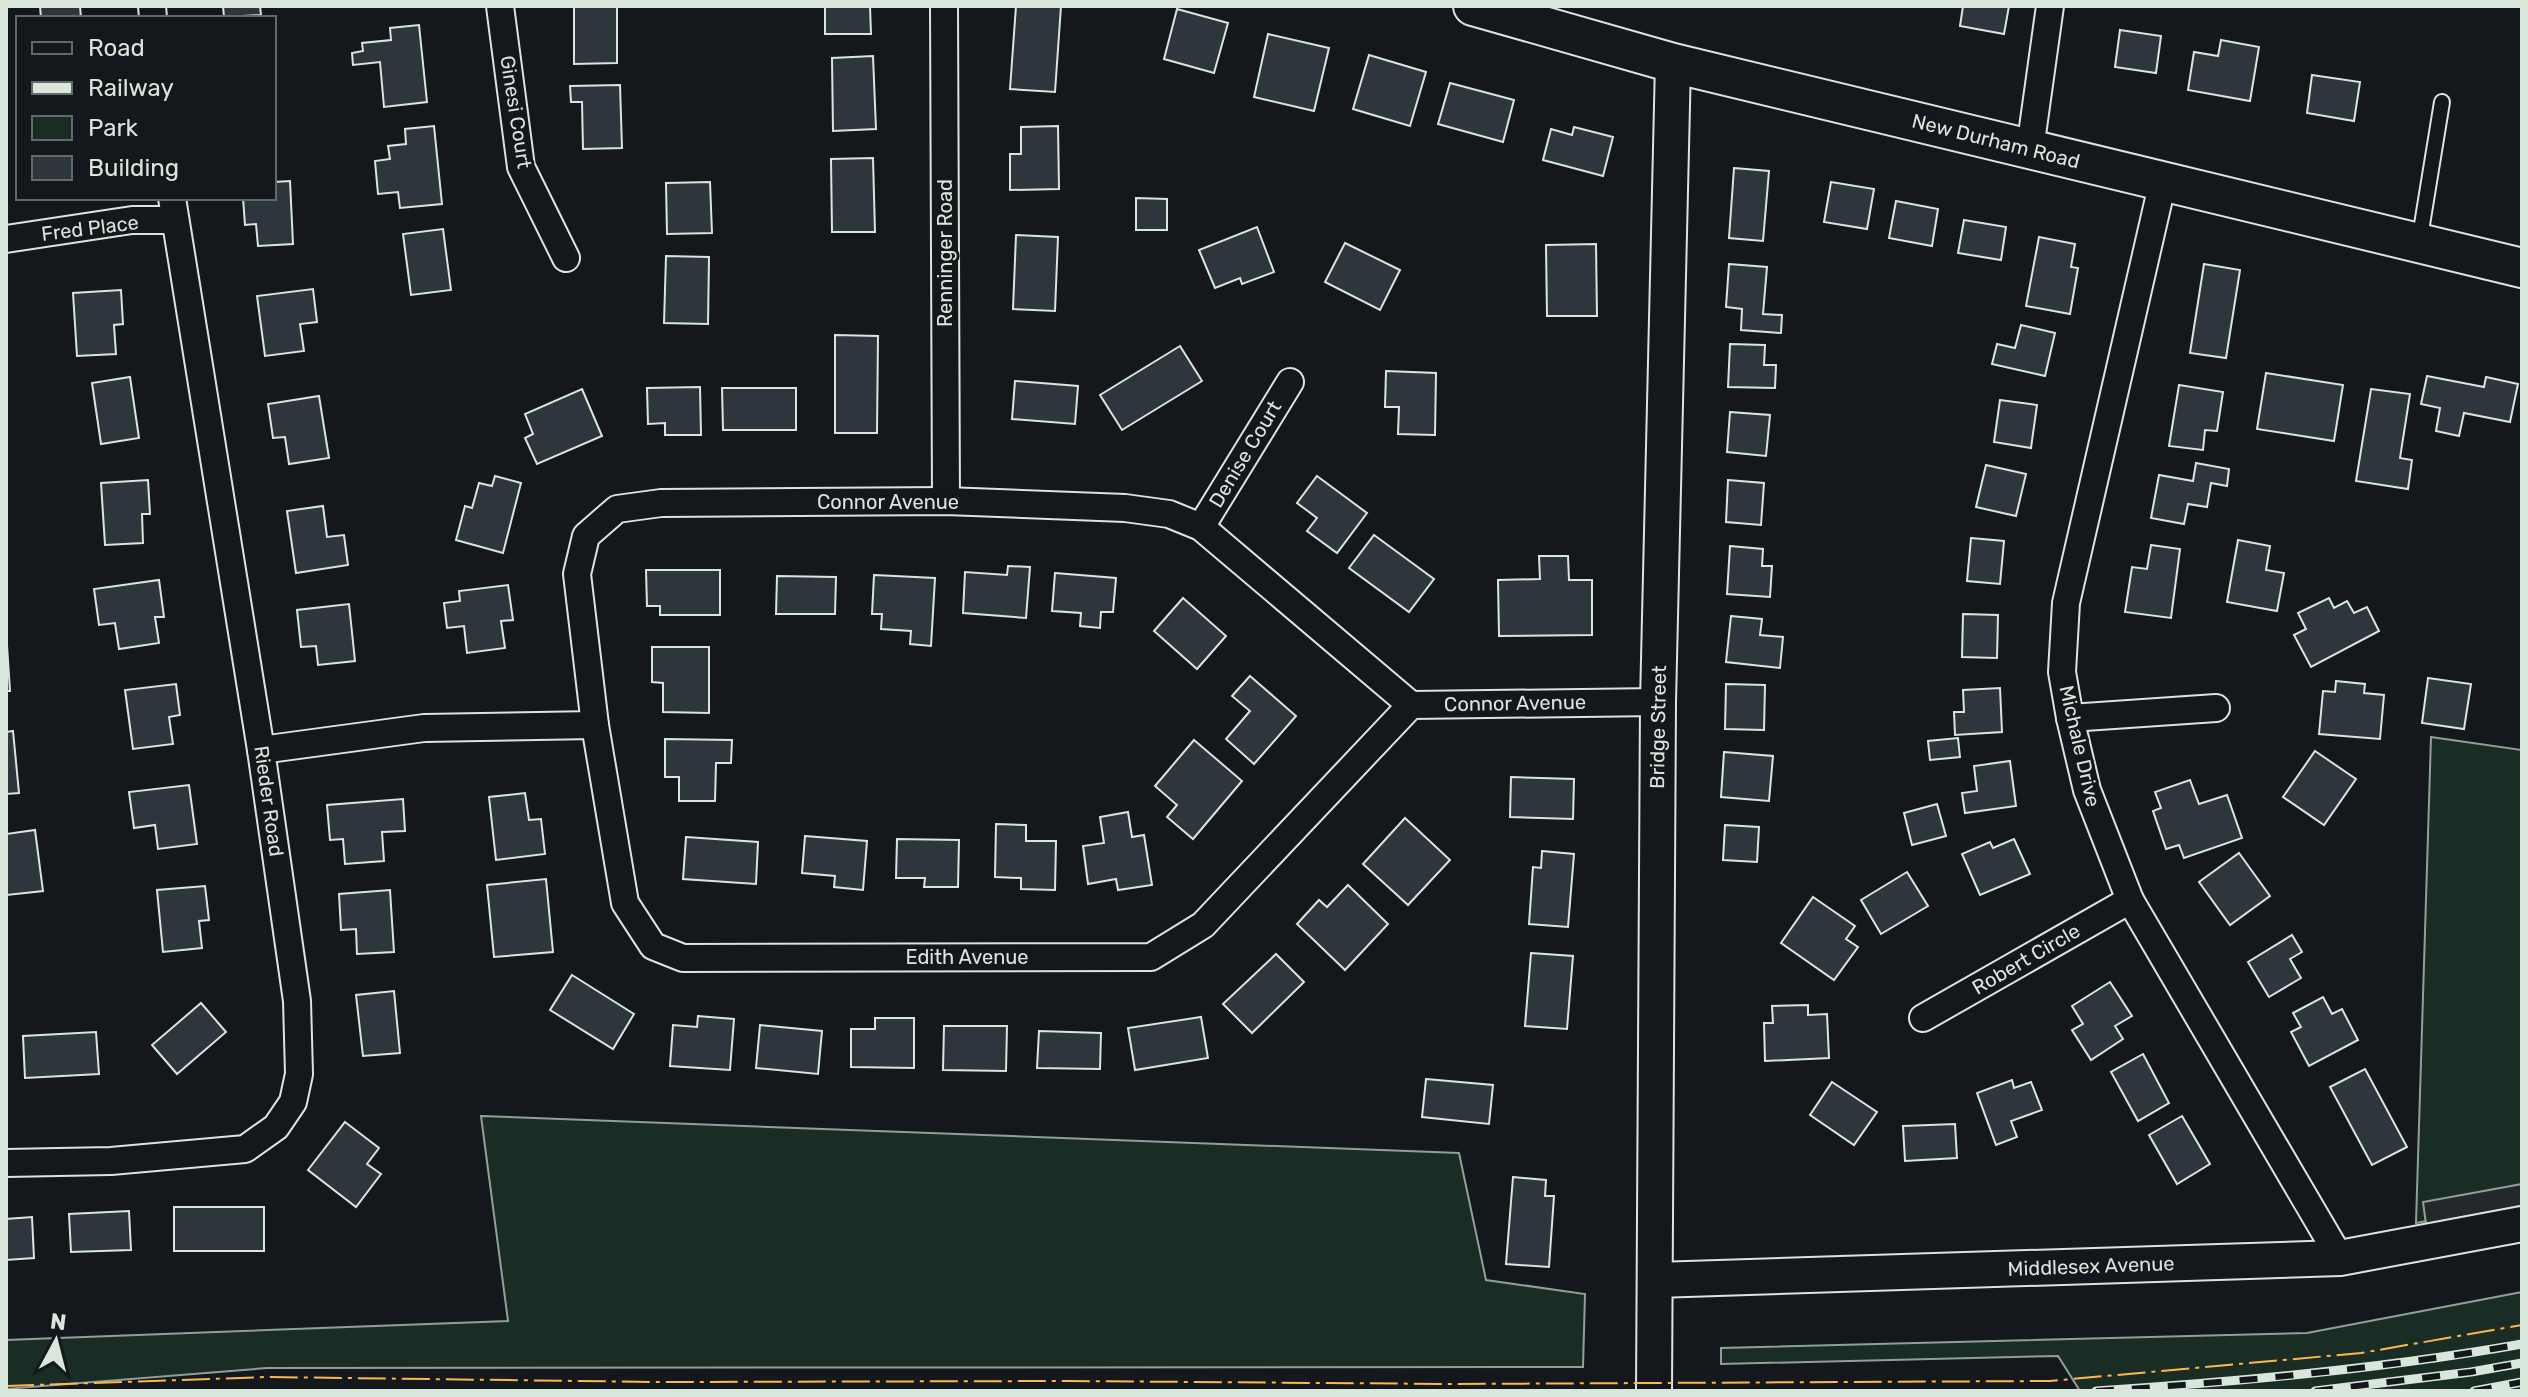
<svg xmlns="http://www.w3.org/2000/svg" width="2528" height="1397" font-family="Rubik,sans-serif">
<rect width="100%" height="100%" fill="#14181c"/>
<g fill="#1a2d24" stroke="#939e99" stroke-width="2">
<polygon points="2431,737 2522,750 2522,1203 2416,1223"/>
<polygon points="481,1116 1459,1153 1486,1280 1585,1294 1583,1367 267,1368 6,1389 6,1340 508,1321"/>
<polygon points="2522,1292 2522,1391 2080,1391 2058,1356 1721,1364 1721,1348 2307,1333"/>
</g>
<polygon fill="#24282b" stroke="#939e99" stroke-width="2" points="2522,1184 2522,1206 2426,1224 2423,1202"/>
<g fill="#2c363c" stroke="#d8e6dc" stroke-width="2">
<polygon points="40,6 80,6 81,18 41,18"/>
<polygon points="223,6 260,6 261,15 224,17"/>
<polygon points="574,6 617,6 617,63 574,64"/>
<polygon points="825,6 870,6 871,34 825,34"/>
<polygon points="1016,6 1061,6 1055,92 1010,89"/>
<polygon points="1963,6 2009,6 2004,34 1960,26"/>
<polygon points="1177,9 1228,23 1214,73 1164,59"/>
<polygon points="419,25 427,102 384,107 380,62 353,65 352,53 363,51 362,43 391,40 390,28"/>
<polygon points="2120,30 2161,36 2156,73 2115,67"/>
<polygon points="1268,34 1329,48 1314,111 1254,97"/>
<polygon points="2221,40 2259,47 2250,101 2188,90 2194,52 2218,56"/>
<polygon points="1369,55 1426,72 1410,126 1353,109"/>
<polygon points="873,56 876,129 833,131 832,58"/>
<polygon points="2312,75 2360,82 2354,121 2307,113"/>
<polygon points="1450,83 1514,100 1503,142 1438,124"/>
<polygon points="620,85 622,148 583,149 582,102 571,102 570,86"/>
<polygon points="434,126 442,204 400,208 398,192 378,194 375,161 390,159 388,146 406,144 405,129"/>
<polygon points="1058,126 1059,189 1010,190 1010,154 1021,154 1021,127"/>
<polygon points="1574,127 1613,137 1603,176 1543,160 1551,129 1572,135"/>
<polygon points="873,158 875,232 832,232 831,159"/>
<polygon points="1734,168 1769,171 1763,241 1729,238"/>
<polygon points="290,181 293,244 258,246 256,224 245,225 243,198 274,198 274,182"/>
<polygon points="710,182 712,233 667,234 666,183"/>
<polygon points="1831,182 1874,189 1867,229 1824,222"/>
<polygon points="1136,198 1167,199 1167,230 1136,230"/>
<polygon points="1896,201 1938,209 1932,246 1889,238"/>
<polygon points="1964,220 2006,227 2001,260 1958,253"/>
<polygon points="1257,227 1274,272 1242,284 1240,278 1215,288 1199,250"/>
<polygon points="443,229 451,290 411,295 403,234"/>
<polygon points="1016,235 1058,237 1055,311 1013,309"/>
<polygon points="2039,237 2075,244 2071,267 2078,268 2070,314 2026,306"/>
<polygon points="1345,243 1400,270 1380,310 1325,282"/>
<polygon points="1596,244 1597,316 1547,316 1546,245"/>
<polygon points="666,256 709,257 708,324 664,323"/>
<polygon points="1729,264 1767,267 1763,314 1782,315 1781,333 1741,330 1742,309 1726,307"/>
<polygon points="2204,264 2240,270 2226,358 2190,353"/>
<polygon points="313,289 317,322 300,324 304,351 265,356 257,296"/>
<polygon points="121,290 123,324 114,325 116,354 77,356 73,293"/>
<polygon points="2021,325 2055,333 2045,376 1992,364 1997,344 2015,348"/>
<polygon points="835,335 878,336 877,433 835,433"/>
<polygon points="1730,344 1765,345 1764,365 1776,365 1775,388 1728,387"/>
<polygon points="1180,346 1202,381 1122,430 1100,395"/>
<polygon points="1386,371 1436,373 1435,435 1398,434 1399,407 1385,407"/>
<polygon points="2266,373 2343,385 2334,441 2257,429"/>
<polygon points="2427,376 2484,387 2486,377 2518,384 2510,422 2464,413 2459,436 2436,431 2440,408 2421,404"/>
<polygon points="130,377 139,438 101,444 92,383"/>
<polygon points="1015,381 1078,386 1075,424 1012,419"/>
<polygon points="2179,385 2223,392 2217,431 2205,430 2203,450 2169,446"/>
<polygon points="700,387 701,435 665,435 665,423 648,424 647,388"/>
<polygon points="722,388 796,388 796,430 723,430"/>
<polygon points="582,389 602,436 537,464 525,438 533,434 525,414"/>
<polygon points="2371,389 2410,394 2400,458 2412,460 2408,489 2356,481"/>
<polygon points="319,396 329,458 289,464 285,437 273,438 268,404"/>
<polygon points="2000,400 2037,405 2031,448 1994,442"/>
<polygon points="1730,412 1770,415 1766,456 1727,452"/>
<polygon points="2196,463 2229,469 2227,486 2211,483 2207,507 2188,504 2184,524 2151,518 2159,475 2193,481"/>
<polygon points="1986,465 2026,474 2016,516 1976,507"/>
<polygon points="495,476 521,483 503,553 456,540 465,506 472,508 479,483 492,486"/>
<polygon points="1317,476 1367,513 1337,553 1307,531 1317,518 1297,503"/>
<polygon points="148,480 150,514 142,514 143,543 105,545 101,483"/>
<polygon points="1728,480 1764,483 1761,525 1726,522"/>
<polygon points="323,506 327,537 344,535 348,565 296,573 287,511"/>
<polygon points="1374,535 1434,579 1409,612 1349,568"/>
<polygon points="1971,538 2004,541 2000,584 1967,581"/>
<polygon points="2238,540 2270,546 2266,570 2284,573 2277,611 2227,602"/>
<polygon points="2151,545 2180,549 2171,618 2125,612 2132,567 2147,569"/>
<polygon points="1730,546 1763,549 1762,566 1772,566 1770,597 1727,594"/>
<polygon points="1539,556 1568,556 1569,580 1592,580 1592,635 1499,636 1498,580 1540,579"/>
<polygon points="1008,566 1030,567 1026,618 963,613 965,572 1007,575"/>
<polygon points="646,570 720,570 720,615 660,615 660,606 647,606"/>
<polygon points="1055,573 1116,578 1113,612 1101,612 1100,628 1080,626 1081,613 1052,611"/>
<polygon points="874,575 935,578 931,646 910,644 911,631 881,629 882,614 872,614"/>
<polygon points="777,576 836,577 835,614 776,614"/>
<polygon points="159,580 164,617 155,617 159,643 119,649 115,623 99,625 94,589"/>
<polygon points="508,585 513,620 501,621 505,648 467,653 464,626 447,628 444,603 460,601 459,591"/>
<polygon points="1183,598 1226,636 1197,669 1154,631"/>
<polygon points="2329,598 2334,608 2347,601 2354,613 2367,607 2379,631 2311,667 2294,635 2306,629 2298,613"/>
<polygon points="349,604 355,661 318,665 316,646 301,647 297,610"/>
<polygon points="1963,614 1998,615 1997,658 1962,657"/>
<polygon points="1731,616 1762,619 1760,635 1783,637 1780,668 1726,662"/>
<polygon points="6,630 10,691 6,691"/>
<polygon points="652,647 709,647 709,713 663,712 663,683 652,682"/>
<polygon points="1250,676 1296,716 1254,764 1226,739 1250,711 1232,696"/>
<polygon points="2428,678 2471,684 2464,729 2422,723"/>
<polygon points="2336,681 2365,684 2364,693 2384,695 2380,739 2319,734 2323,691 2335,692"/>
<polygon points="176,684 180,715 169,717 173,744 133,749 125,690"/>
<polygon points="1726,684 1765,685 1764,730 1725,729"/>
<polygon points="2000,688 2002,732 1955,735 1954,712 1964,712 1963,690"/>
<polygon points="13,731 19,793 6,794 6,732"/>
<polygon points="1958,738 1960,757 1930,760 1928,741"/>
<polygon points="665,739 732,740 731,763 716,763 715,801 679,801 679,777 665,777"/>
<polygon points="1194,740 1242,781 1193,839 1167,817 1177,805 1155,786"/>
<polygon points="2315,751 2356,779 2324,825 2283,797"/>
<polygon points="1724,752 1773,756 1769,801 1721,797"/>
<polygon points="2010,761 2016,806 1965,813 1962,793 1977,791 1974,766"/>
<polygon points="1511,777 1574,779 1573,819 1510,817"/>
<polygon points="2190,780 2199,804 2227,795 2242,838 2184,858 2179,845 2166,849 2153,811 2161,808 2155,792"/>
<polygon points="189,785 197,844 158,849 155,825 134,828 129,792"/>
<polygon points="525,793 529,820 541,819 545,854 496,860 489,797"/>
<polygon points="403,799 405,831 382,832 384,861 345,864 343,839 330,840 327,805"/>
<polygon points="1937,804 1946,836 1912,845 1904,813"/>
<polygon points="1128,812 1132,837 1144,835 1152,885 1118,890 1116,879 1088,884 1083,846 1104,843 1100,817"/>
<polygon points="1405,818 1450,860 1408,905 1363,864"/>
<polygon points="996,824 1026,825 1026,841 1056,841 1055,890 1021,889 1021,878 995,877"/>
<polygon points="1725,825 1759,827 1757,862 1723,860"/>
<polygon points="35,830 43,891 7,895 6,834"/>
<polygon points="805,836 867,841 863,890 834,887 835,876 802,873"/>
<polygon points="686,837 758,842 756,884 683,879"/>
<polygon points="897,839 959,840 958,887 924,887 925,878 896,878"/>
<polygon points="2014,839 2030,874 1980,895 1962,854 1990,842 1993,848"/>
<polygon points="1542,851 1574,854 1568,927 1529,924 1533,867 1541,868"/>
<polygon points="2239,853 2270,896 2230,925 2199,882"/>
<polygon points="1907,872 1928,906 1881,934 1861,900"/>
<polygon points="546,879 553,952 494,957 487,885"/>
<polygon points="1348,885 1388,924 1345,970 1297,924 1319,900 1327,907"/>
<polygon points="205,886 209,920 199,921 202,948 163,952 157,890"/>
<polygon points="390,890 394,952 357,954 356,929 341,930 339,894"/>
<polygon points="1813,897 1855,926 1846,939 1858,947 1834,980 1781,943"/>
<polygon points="2292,935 2302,952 2290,959 2301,978 2269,997 2248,962"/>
<polygon points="1531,953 1573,956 1567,1029 1525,1026"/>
<polygon points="1276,954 1304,982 1252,1033 1223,1004"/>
<polygon points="572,975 634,1014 613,1049 550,1010"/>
<polygon points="2110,982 2132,1016 2115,1026 2123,1039 2091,1060 2072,1030 2083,1024 2072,1006"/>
<polygon points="394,991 400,1053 363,1056 356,995"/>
<polygon points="2323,997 2332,1014 2342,1009 2358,1040 2309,1066 2291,1032 2301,1027 2293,1013"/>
<polygon points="201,1003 226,1032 177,1074 152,1045"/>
<polygon points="1808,1005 1808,1015 1827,1014 1829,1058 1765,1061 1764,1023 1773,1023 1772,1006"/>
<polygon points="698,1016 734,1019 730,1070 670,1066 673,1025 697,1027"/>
<polygon points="1201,1017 1208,1058 1135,1070 1128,1028"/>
<polygon points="875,1018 914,1018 914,1068 851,1067 851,1029 875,1029"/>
<polygon points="760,1025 822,1031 818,1074 756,1068"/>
<polygon points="944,1026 1007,1026 1006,1071 943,1070"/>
<polygon points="1039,1031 1101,1033 1100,1069 1037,1068"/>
<polygon points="96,1032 99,1074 25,1078 23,1036"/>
<polygon points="2143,1054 2169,1103 2138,1121 2111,1072"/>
<polygon points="2365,1069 2407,1147 2372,1165 2330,1087"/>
<polygon points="1426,1079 1493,1085 1489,1124 1422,1117"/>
<polygon points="2012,1080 2014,1088 2031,1082 2042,1110 2011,1121 2017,1137 1996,1145 1977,1093"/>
<polygon points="1832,1082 1877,1112 1854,1145 1810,1115"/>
<polygon points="2182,1116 2210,1164 2177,1184 2149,1135"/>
<polygon points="345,1122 379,1148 367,1164 381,1174 356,1207 308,1170"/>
<polygon points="1955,1124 1957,1158 1905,1161 1903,1126"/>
<polygon points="1513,1177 1546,1180 1545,1196 1554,1196 1549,1267 1506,1264"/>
<rect x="174" y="1207" width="90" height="44"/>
<polygon points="129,1211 131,1250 71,1252 69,1214"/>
<polygon points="32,1217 34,1258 6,1260 6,1219"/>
</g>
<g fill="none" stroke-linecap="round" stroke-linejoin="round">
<g stroke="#d8e6dc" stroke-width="18">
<polyline id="service" points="2419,243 2442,102"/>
</g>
<g stroke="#d8e6dc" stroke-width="30">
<g id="minor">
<polyline points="152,6 153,18"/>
<polyline points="500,6 521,167 566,258"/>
<polyline points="944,6 946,501"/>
<polyline points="2030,149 2050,6"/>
<polyline points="2163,181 2066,603 2062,672 2070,718 2087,790 2130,900 2340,1258"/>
<polyline points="6,239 132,220 174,220"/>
<polyline points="1201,527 1290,382"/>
<polyline points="1411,705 1203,925 1151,957 683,958 653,946 625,903 595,725 577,574 586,536 617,509 661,503 946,501 1125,508 1169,514 1201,527 1411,705 1658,702"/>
<polyline points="2070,718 2216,708"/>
<polyline points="261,750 424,728 595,725"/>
<polyline points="1923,1018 2130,900"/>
<polyline points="6,1163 111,1161 245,1149 276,1127 293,1102 299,1074 297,1001 261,750 172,198"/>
</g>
</g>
<g stroke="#d8e6dc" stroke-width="38">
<g id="tertiary">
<polyline points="1656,1280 2340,1258 2522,1224"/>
<polyline points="1654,1391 1658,702 1673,63"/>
</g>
</g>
<g stroke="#d8e6dc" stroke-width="42">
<polyline id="secondary" points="1473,6 1673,63 2522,268"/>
</g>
<use href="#service" stroke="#14181c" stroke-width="14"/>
<use href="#minor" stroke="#14181c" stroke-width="26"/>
<use href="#tertiary" stroke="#14181c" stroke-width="34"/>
<use href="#secondary" stroke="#14181c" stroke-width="38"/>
<g stroke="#d8e6dc" stroke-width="9">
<g id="rail">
<path d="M2096,1391C2238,1382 2382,1369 2522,1344"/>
<polyline points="2315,1391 2471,1372 2522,1363"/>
<polyline points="2474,1391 2522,1382"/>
</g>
</g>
<use href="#rail" stroke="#14181c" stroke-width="6" stroke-dasharray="18" stroke-linecap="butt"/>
<polyline stroke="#ffb74d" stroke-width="2" stroke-dasharray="28 6 4 6" stroke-linecap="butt" points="6,1386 267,1377 659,1382 1068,1381 1452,1384 2050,1381 2361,1353 2522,1325"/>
</g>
<g text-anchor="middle" stroke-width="6" stroke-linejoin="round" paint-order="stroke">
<g font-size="20" fill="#d8e6dc" stroke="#14181c">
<text transform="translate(516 112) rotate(81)" y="7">Ginesi Court</text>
<text transform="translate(1996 141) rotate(14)" y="7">New Durham Road</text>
<text transform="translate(90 228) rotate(-7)" y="7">Fred Place</text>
<text transform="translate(945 253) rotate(-90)" y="7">Renninger Road</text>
<text transform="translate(1245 454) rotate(-59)" y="7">Denise Court</text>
<text x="888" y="509">Connor Avenue</text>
<text transform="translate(1515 703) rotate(-1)" y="7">Connor Avenue</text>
<text transform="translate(1658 727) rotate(-89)" y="7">Bridge Street</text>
<text transform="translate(2080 746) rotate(77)" y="7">Michale Drive</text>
<text transform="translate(269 801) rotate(82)" y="7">Rieder Road</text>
<text x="967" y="964">Edith Avenue</text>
<text transform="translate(2026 959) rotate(-30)" y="7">Robert Circle</text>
<text transform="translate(2091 1266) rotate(-2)" y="7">Middlesex Avenue</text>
</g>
</g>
<rect width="2528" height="1397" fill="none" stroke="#d8e6dc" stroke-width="16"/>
<rect x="16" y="16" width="260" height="184" fill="#14181c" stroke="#626a69" stroke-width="2"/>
<rect x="32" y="42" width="40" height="12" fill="#14181c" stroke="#626a69" stroke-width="2"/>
<text x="88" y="56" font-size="24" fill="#d8e6dc">Road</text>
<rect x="32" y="82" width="40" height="12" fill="#d8e6dc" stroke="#626a69" stroke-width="2"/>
<text x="88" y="96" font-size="24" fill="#d8e6dc">Railway</text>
<rect x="32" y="116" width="40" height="24" fill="#1a2d24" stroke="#626a69" stroke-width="2"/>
<text x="88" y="136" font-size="24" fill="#d8e6dc">Park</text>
<rect x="32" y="156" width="40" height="24" fill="#2c363c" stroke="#626a69" stroke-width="2"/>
<text x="88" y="176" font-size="24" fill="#d8e6dc">Building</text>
<g transform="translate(56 1341) rotate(7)" stroke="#14181c" stroke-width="6" paint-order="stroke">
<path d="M0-6L14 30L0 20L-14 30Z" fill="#d8e6dc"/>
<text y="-12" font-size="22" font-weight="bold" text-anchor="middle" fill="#d8e6dc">N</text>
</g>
</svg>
